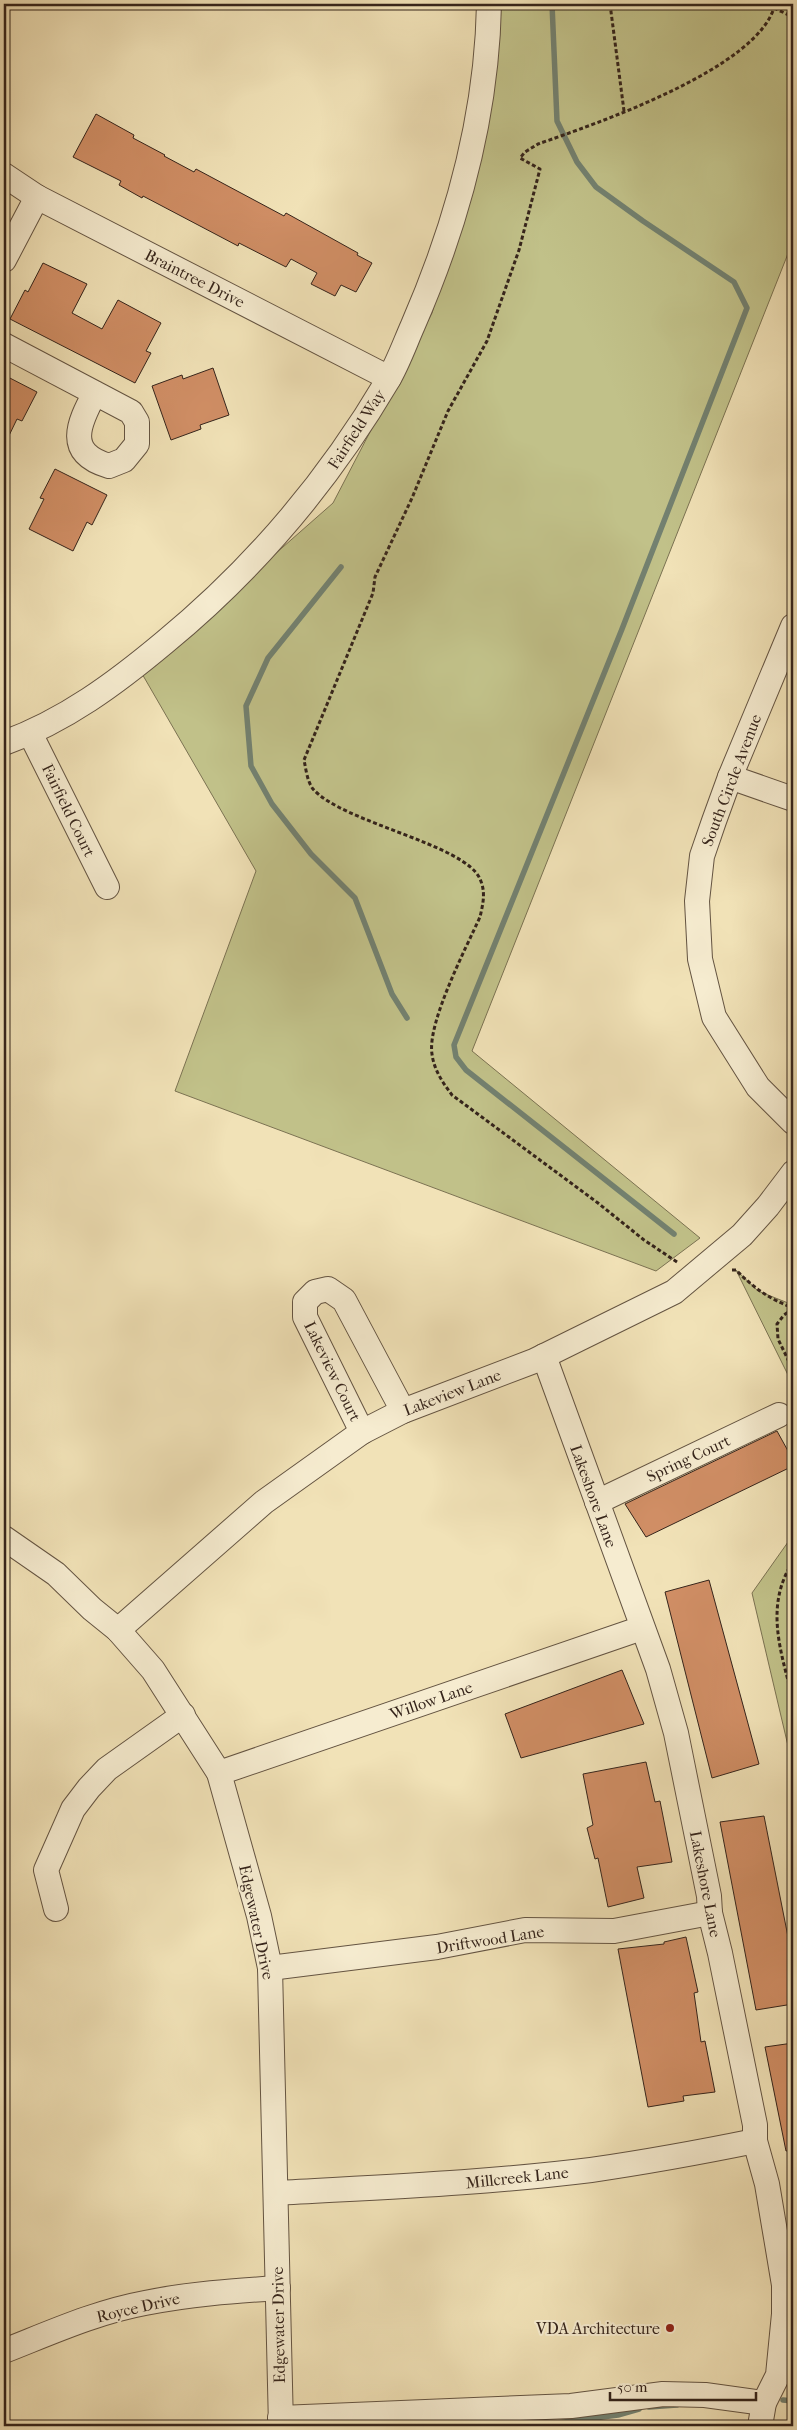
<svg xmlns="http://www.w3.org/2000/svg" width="797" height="2430" font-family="'IM FELL French Canon',serif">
<rect width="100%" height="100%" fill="#f1e2b7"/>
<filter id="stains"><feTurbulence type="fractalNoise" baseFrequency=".004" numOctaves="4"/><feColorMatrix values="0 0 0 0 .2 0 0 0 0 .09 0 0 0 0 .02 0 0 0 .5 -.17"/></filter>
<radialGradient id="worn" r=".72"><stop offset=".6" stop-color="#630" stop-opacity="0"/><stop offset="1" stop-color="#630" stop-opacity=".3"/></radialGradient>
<g fill="#c1c189" stroke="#7b7252">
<polygon points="493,4 793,4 793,241 472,1051 700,1238 656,1271 175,1091 256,871 141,672 333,503 432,313 480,142"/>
<polygon points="736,1270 758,1291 793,1305 793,1385"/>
<polygon points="793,1535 793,1767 752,1593"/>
</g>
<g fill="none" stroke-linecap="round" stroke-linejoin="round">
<g stroke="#738170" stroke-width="5.5">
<polyline points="552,4 557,121 577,162 596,187 643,221 734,282 747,308 622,629 454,1045 456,1057 466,1070 674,1234"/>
<polyline points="341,567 268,658 246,706 251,766 272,804 311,854 355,898 392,994 407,1018"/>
<polyline points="790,1323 793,1329"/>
<polyline points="783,2400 793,2401"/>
<polyline points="649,2407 677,2405"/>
<polyline points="533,2426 618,2415 639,2409"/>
</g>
</g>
<g fill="#d08e65" stroke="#35241b">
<polygon points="96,114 134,135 133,138 165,155 164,156 194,172 196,169 284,216 286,213 358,253 357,255 372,263 356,292 341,285 335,296 311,284 317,273 291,259 286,267 239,243 238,246 143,196 142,198 119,185 121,181 73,157"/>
<polygon points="43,263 87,284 72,313 102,329 118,300 161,323 146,351 151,353 135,383 10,319 25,290 28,292"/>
<polygon points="213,368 229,415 200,425 201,429 171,440 152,386 182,375 183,379"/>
<polygon points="4,375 37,392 22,421 17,419 4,446"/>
<polygon points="55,469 107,495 92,525 87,522 73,551 29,529 44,499 40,498"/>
<polygon points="777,1431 793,1460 793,1466 646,1537 625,1504"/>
<polygon points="709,1580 759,1764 712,1778 665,1592"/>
<polygon points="622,1670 644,1724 521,1758 505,1714"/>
<polygon points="646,1762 655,1802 660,1801 672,1862 637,1867 644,1898 608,1907 598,1858 595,1859 587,1828 593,1825 583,1774"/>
<polygon points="764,1816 793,1962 793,2004 756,2010 720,1822"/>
<polygon points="686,1937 698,1992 694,1993 701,2042 705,2041 715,2092 683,2096 684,2101 648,2107 618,1949 664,1944 664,1942"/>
<polygon points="793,2043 793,2150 786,2151 765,2047"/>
</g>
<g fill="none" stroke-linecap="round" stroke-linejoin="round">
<g stroke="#645442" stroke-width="26">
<g id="minor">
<polyline points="4,175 37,197 389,378"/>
<polyline points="4,260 37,197"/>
<path d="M4,345L131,412L137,422V444L124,460L109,466C65,453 78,424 95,393"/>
<polyline points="793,626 730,777 714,821 702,856 697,901 700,959 714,1017 758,1087 793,1122"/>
<polyline points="30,733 107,887"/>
<path d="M4,743C65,721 116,683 165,642C255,568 329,480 388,380C398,363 405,343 413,325C457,224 487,114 489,4"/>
<polyline points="730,777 793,799"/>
<polyline points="544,1356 658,1669 676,1733 709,1896 710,1913 720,1953 755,2125 755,2141 767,2184 784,2285 784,2314 778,2375 764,2403 760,2426"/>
<polyline points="362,1432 305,1317 305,1302 315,1292 328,1289 344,1300 403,1411"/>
<polyline points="597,1502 779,1415"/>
<polyline points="4,1538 56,1574 92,1609 118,1630 153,1670 219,1773 259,1916 270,1968 281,2426"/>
<polyline points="118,1630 264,1502 362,1432 403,1411 534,1361 674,1292 742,1235 768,1206 793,1173"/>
<polyline points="219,1773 642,1628"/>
<polyline points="56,1909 46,1870 73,1809 89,1788 107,1769 183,1715"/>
<polyline points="270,1968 437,1947 525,1930 614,1931 710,1913"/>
<path d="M276,2193C381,2187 486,2183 591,2170C646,2162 701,2152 755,2141"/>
<path d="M4,2351C50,2333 96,2312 145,2303C189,2294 233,2291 278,2288"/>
<polyline points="280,2418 571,2406 663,2394 705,2395 764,2403"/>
</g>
</g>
<g stroke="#35241b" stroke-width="3" stroke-dasharray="4 2.5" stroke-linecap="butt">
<polyline points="610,4 624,111"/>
<polyline points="774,8 793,17"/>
<path d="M677,1262L644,1240L598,1203L452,1095C443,1083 434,1070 432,1054C427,1023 466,948 480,917C483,904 486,892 480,879C465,844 343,823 313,789C307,781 306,769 304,760L373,593L375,577L412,498L448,411L487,341L519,250L540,169L520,158L525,152L538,144C595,124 761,68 775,4"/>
<path d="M732,1270H736C755,1289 768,1298 793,1308"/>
<polyline points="793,1309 784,1315 777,1324 778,1339 793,1370"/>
<path d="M793,1562C764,1605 781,1653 793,1699"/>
<polyline points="249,2426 260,2425"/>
</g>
<use href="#minor" stroke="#f6ecd0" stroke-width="24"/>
</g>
<circle fill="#8f2418" stroke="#f6ecd0" stroke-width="2" cx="670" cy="2328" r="5"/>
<g text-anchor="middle" stroke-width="4" stroke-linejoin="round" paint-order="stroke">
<g font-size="16" fill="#35241b" stroke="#f6ecd0">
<text transform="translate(195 278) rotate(27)" y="6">Braintree Drive</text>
<text transform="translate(356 429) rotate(-57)" y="6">Fairfield Way</text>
<text transform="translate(731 780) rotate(-69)" y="6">South Circle Avenue</text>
<text transform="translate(69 810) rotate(64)" y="6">Fairfield Court</text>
<text transform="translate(333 1371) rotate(64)" y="6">Lakeview Court</text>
<text transform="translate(452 1392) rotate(-21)" y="6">Lakeview Lane</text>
<text transform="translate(688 1458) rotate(-25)" y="6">Spring Court</text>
<text transform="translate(594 1496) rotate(70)" y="6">Lakeshore Lane</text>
<text transform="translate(431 1700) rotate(-19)" y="6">Willow Lane</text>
<text transform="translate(706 1884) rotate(79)" y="6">Lakeshore Lane</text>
<text transform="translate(257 1922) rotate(78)" y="6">Edgewater Drive</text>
<text transform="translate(490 1939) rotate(-9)" y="6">Driftwood Lane</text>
<text transform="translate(517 2177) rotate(-6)" y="6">Millcreek Lane</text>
<text transform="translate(138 2307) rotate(-13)" y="6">Royce Drive</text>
<text transform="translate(278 2325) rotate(-91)" y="6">Edgewater Drive</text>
</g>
<g font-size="16" fill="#35241b" stroke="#f6ecd0" text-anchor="end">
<text x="660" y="2334">VDA Architecture</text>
</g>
</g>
<rect width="797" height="2430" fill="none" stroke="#f1e2b7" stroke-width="20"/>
<rect x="5" y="5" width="787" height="2420" fill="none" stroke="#35241b" stroke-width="2.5"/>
<rect x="10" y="10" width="777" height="2410" fill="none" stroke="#35241b"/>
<path d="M610 2392v8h146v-8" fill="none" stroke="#35241b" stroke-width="2.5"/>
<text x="617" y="2392" font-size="15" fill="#35241b" stroke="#f6ecd0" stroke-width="4" paint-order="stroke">50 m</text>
<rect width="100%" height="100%" filter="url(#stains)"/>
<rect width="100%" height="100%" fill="url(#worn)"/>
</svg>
